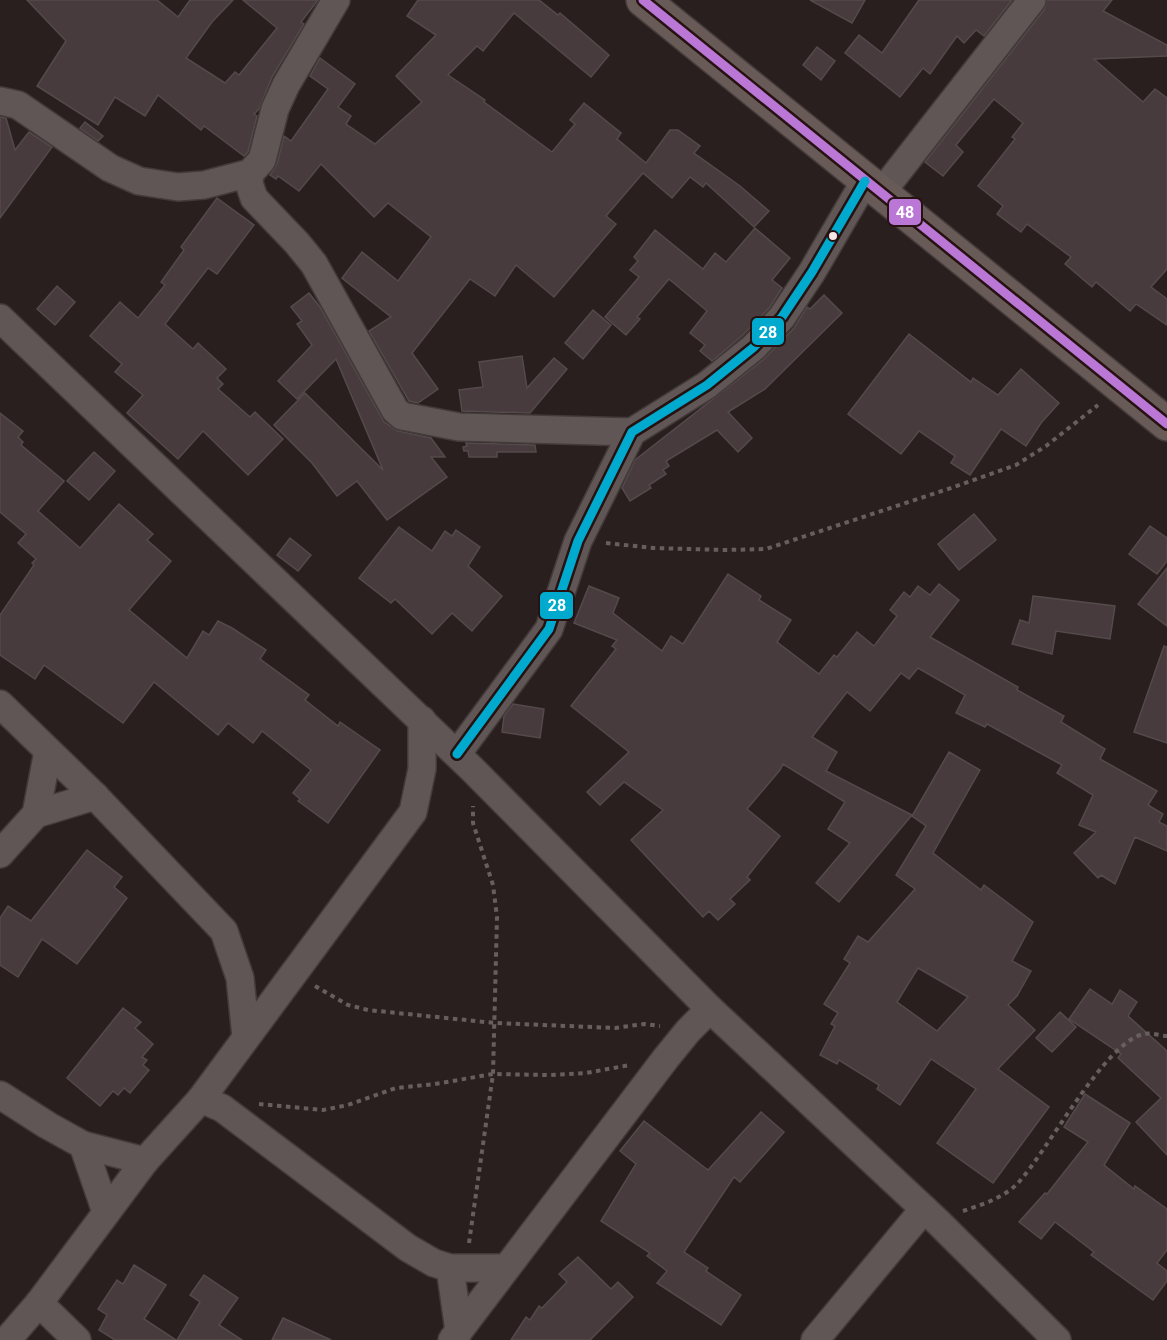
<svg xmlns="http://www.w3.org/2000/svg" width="1167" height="1340" font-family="Roboto,sans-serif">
<rect width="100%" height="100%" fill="#2a1f1f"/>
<g fill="#483b3e" stroke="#544a4b" stroke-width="1.5" fill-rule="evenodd">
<polygon points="27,0 157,0 178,17 190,0 233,0 212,22 186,58 225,83 235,72 239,75 277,28 243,0 318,0 301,22 304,24 272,77 259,109 254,114 257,116 248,152 244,156 204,126 201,130 158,95 145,116 115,97 98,125 37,86 66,41"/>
<polygon points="418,0 539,0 558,15 560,13 609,55 591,77 514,13 483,51 477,46 448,75 485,100 484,102 552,152 575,124 570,120 584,103 621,133 617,139 646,163 670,130 678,130 700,146 694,153 740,186 769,211 754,227 706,183 703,187 690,177 672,198 643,173 606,216 616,224 554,297 516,265 495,296 470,279 412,353 438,389 418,403 409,401 369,331 391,317 342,278 362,252 398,281 431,237 388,203 374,217 321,164 299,191 278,176 276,179 270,175 277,164 284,136 291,141 328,89 310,76 320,58 355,84 338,107 351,116 346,124 375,144 422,102 396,76 436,35 407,16"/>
<polygon points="810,0 865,0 852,23"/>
<polygon points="919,0 1012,0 984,36 976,30 964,43 957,36 930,74 923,68 900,97 845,53 859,35 882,53"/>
<polygon points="1047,0 1112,0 1103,11 1167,45 1167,56 1094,59 1143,102 1155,89 1167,98 1167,269 1151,287 1167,299 1167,325 1136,304 1130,311 1096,282 1092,287 1065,264 1071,257 1027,224 1021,232 997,214 1003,206 978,186 1015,139 1012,137 1023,123 994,99 956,145 963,152 943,176 925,162 1044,10"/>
<polygon points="817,47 835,61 821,80 803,65"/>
<polygon points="0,117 6,118 15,150 29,132 52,147 0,218"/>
<polygon points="85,122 103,136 98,141 80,128"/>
<polygon points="217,198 254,225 217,274 208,268 165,324 193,349 198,343 226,369 217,378 223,384 218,389 250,417 255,412 283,439 248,475 203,431 178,459 127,413 143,395 115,372 122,364 90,336 120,302 138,318 165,285 161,282 184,250 181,247"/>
<polygon points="755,228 790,258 772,280 782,288 770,307 743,335 712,361 700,351 705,345 690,333 707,311 669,279 637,317 640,319 626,335 605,317 639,277 630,270 638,261 634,257 655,230 703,269 715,253 726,262"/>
<polygon points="57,286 75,302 55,325 37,309"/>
<polygon points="309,293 320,307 384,422 398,431 431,438 445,457 431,457 447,477 387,520 357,481 337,496 312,463 274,425 305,393 383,470 336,359 297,399 278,381 312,345 297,324 302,321 291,307"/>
<polygon points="824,295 842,313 765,389 728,412 752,438 738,452 717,430 666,461 669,466 663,470 666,474 649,485 651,488 630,501 622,488 635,460 764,359 794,328 807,307 810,309"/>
<polygon points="593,310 611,325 583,359 565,343"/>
<polygon points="909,334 971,382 973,378 998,395 1021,369 1059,403 1041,423 1026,446 1001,429 970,475 951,463 955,456 919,431 901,454 848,414"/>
<polygon points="522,356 527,388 554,358 567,369 530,413 462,411 459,390 483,387 479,362"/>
<polygon points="0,413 23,431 18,437 23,442 21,445 64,481 38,511 80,548 119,504 153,534 147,540 171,561 129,610 187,658 203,631 209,635 218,621 232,628 266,650 260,659 309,695 305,700 338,726 340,722 380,750 328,823 298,801 300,799 293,793 311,770 262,731 253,743 228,723 218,735 154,682 123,723 44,665 35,679 0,655 0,615 34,565 32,563 36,559 18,543 26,534 0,512"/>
<polygon points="466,443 535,445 536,452 497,452 497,457 469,457 468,451 464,451 463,447 467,446"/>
<polygon points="94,452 115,471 89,500 67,481"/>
<polygon points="974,514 996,540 959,570 938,544"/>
<polygon points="1150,526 1167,538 1167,561 1157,574 1129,554"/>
<polygon points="399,527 432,551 445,531 452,536 456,530 480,547 468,566 502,596 472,631 452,613 432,634 395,599 391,603 359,578"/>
<polygon points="290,538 311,555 298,571 277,555"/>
<polygon points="1167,568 1167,626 1138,604"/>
<polygon points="728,574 761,596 759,600 791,620 777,642 819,674 834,655 837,657 857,632 874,646 897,616 890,610 904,592 910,597 918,586 930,595 939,584 959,600 930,637 1018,687 1017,690 1064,716 1061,722 1105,749 1100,759 1157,791 1148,805 1163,814 1159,822 1167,826 1167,851 1135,837 1115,884 1101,875 1098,878 1074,853 1096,832 1079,825 1093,795 1057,773 1062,765 987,724 985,727 956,713 965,695 918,668 909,679 901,673 870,711 847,692 812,737 837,752 826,771 912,815 839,902 816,883 850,843 828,829 845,802 783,764 780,770 747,809 780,836 747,877 750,880 730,899 735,904 718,920 709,911 703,917 631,840 663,810 624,782 600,805 587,792 629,752 571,706 616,649 612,646 617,640 574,623 589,586 619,598 613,613 662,651 671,636 683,644"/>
<polygon points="1033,596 1115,606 1110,639 1056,631 1052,654 1012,644 1020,620 1029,623"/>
<polygon points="1164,646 1167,647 1167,743 1134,732"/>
<polygon points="513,704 544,709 540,738 502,732 504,716"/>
<path d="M949,752L980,770L933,853L981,890L984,885L1033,922L1012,961L1031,971L1017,996L1008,1005L1035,1030L998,1069L1049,1107L993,1183L937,1143L976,1089L931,1059L900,1105L877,1089L879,1085L839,1060L837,1064L820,1055L835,1026L831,1024L838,1013L824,1004L850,963L844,959L858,936L868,942L915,889L896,875L926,826L912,816ZM918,968L968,997L937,1031L897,1002Z"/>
<polygon points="87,850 122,877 114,887 127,898 77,964 42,939 18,977 0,965 0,918 8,906 31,921"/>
<polygon points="1090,989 1112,1004 1120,990 1137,1002 1128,1016 1167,1051 1167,1155 1136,1122 1161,1098 1118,1058 1121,1054 1069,1019"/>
<polygon points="123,1008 141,1022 135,1028 153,1044 142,1057 147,1060 143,1065 149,1070 130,1093 124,1088 118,1095 113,1091 100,1106 67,1078"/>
<polygon points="1060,1012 1076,1027 1052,1052 1036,1038"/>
<polygon points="1085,1094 1130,1123 1104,1165 1134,1189 1135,1186 1167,1209 1167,1250 1157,1263 1167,1271 1167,1281 1153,1300 1091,1255 1094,1252 1055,1222 1041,1239 1019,1222 1045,1193 1047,1194 1088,1142 1064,1127"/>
<polygon points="761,1112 784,1132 740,1182 734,1177 684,1252 708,1268 706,1271 741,1295 721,1325 657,1283 667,1271 647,1256 650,1253 601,1221 636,1164 620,1151 644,1121 708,1170"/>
<polygon points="578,1257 611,1289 618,1282 633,1297 590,1340 511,1340 526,1317 530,1320 539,1306 542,1308 567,1282 559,1274"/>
<polygon points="134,1265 166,1285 144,1319 176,1340 115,1340 99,1330 107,1315 98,1309 117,1280 123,1284"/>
<polygon points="204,1275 238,1298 219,1325 242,1340 177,1340 200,1302 190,1295"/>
<polygon points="283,1318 331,1340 272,1340"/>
</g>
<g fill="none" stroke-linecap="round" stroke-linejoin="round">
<g stroke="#433a3a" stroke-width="30">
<g id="minor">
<polyline points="0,101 18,105 110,168 139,181 178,187 204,185 250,173 262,160 275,109 286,85 336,0"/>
<polyline points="250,173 249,183 254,198 297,243 314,264 395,410 402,416 459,427 632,432"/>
<polyline points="881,193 1032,0"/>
<polyline points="0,318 472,769 710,1009 937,1221 1057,1340"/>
<polyline points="0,704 95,796 224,931 240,978 246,1037"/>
<polyline points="457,754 549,629 578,541 632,432 707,385 754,347 782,317 812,272 865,181"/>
<polyline points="36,814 48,751"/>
<polyline points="0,854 36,814 95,796"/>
<polyline points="0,1095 47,1125 83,1145 145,1161"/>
<polyline points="201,1099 222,1108 408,1248 434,1263 450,1268 506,1268"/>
<polyline points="83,1145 106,1212"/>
<polyline points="450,1268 459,1331"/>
<polyline points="39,1303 77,1340"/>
<polyline points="7,1340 39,1303 145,1161 201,1099 413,812 422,769 422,720"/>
<polyline points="452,1340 666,1058 688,1031 710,1009"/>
<polyline points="815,1340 924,1209"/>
</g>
</g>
<g stroke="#433a3a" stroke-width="36">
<polyline id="major" points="643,0 1167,424"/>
</g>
<g stroke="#675f5e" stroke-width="4" stroke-dasharray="4.5 4.5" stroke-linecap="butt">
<polyline points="606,543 653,548 726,550 766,549 945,490 1016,465 1046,446 1098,405"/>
<polyline points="315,986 348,1005 368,1010 495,1023 615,1028 644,1024 660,1026"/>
<polyline points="259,1104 323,1110 348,1105 396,1088 435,1084 493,1074 549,1075 586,1073 630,1065"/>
<path d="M963,1211C981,1205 1003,1198 1017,1184C1046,1154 1105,1041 1144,1034C1151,1032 1160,1036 1167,1036"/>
<polyline points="469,1243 493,1074 497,917 493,885 473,823 473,806"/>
</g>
<use href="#minor" stroke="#605655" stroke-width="27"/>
<use href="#major" stroke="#685a56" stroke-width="33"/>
<g stroke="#251211" stroke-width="14">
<polyline id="bus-1" points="643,0 1167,424"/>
</g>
<g stroke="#251211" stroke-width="14">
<polyline id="bus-2" points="457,754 549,629 578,541 632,432 707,385 754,347 782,317 812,272 865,181"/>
</g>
<use href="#bus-1" stroke="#ba77d6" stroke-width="9"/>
<use href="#bus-2" stroke="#00a9ce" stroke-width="9"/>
</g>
<circle fill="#f5e7e6" stroke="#251211" stroke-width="2" cx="833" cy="236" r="5"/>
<g stroke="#251211" stroke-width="2">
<rect x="888" y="198" width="34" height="28" rx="6" fill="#ba77d6"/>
<rect x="751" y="317" width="34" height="29" rx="6" fill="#00a9ce"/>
<rect x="539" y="591" width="35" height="29" rx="6" fill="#00a9ce"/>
</g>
<g font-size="16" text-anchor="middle" font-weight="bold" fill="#fff">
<text x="905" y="218">48</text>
<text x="768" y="338">28</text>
<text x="557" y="611">28</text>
</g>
</svg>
